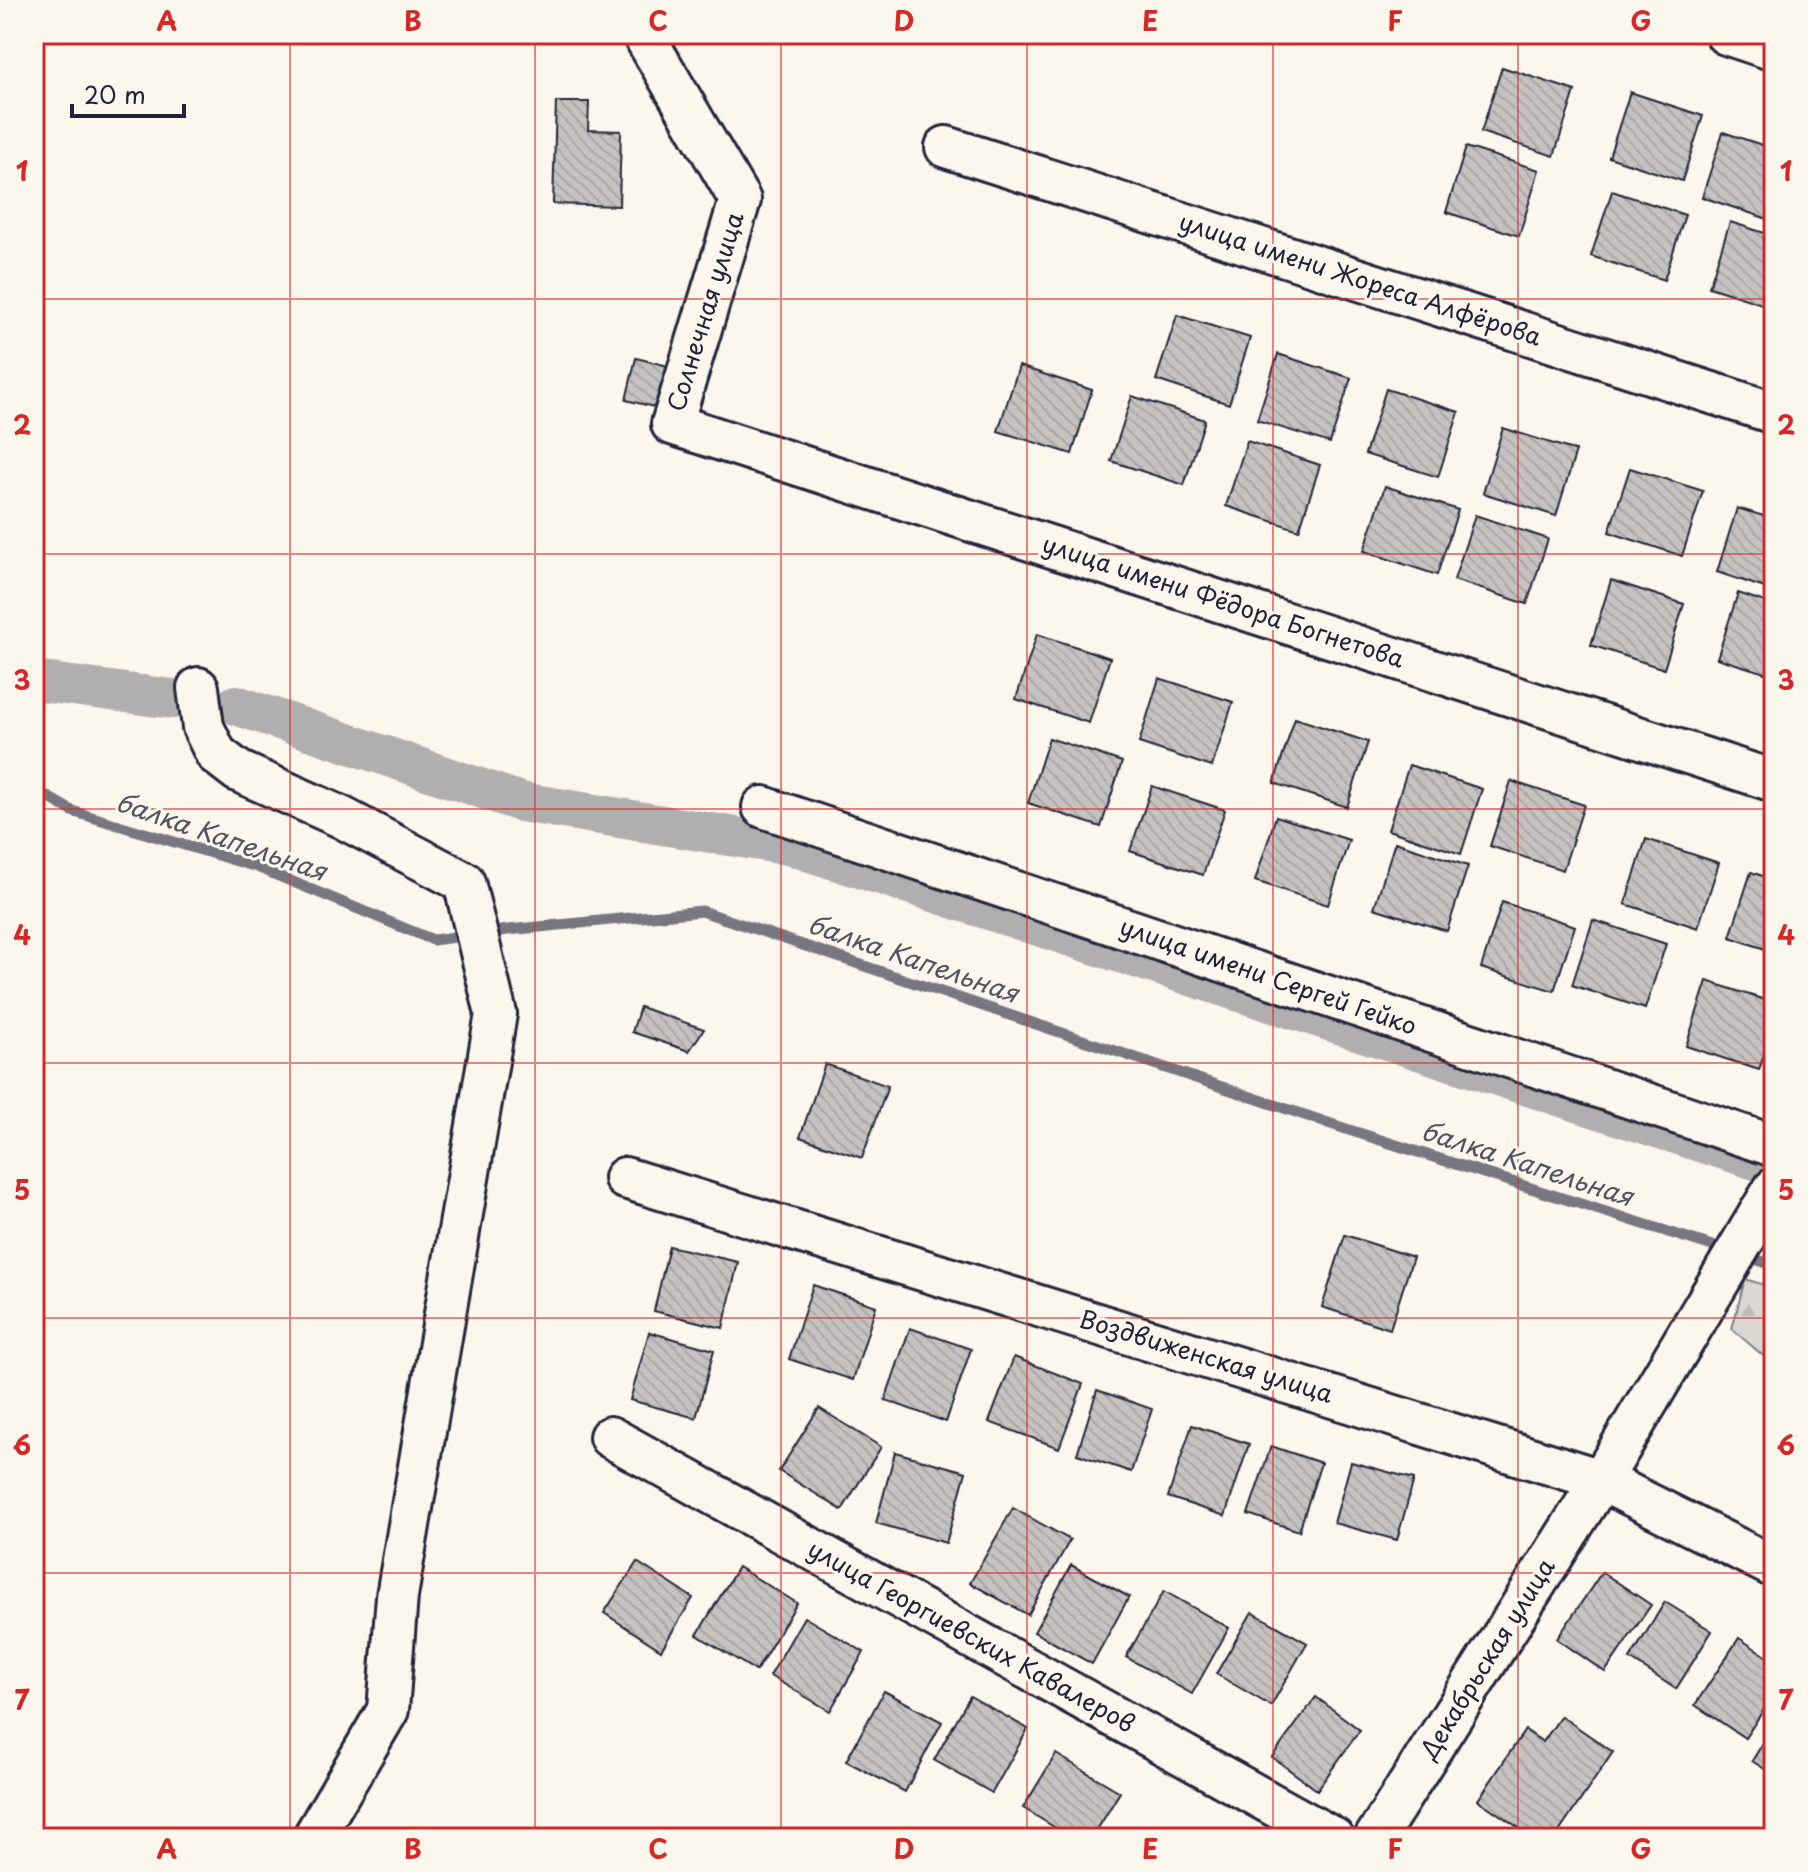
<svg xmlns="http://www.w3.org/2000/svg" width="1808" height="1872" font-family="'Playpen Sans',sans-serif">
<defs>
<pattern id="forest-firs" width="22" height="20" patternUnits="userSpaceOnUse" patternTransform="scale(2)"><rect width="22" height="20" fill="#dbd8d3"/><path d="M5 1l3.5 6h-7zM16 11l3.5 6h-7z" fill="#bcb9b6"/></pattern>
<pattern id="building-back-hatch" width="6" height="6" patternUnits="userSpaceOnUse" patternTransform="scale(2)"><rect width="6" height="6" fill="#c6c2c0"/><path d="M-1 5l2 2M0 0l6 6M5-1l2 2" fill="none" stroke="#aaa6a6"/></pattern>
</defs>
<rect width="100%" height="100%" fill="#fbf7ec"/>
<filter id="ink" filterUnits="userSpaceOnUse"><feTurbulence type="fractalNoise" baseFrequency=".0125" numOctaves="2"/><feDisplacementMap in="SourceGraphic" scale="16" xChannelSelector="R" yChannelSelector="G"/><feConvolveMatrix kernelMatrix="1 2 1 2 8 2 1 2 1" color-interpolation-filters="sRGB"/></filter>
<g filter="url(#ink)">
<polygon fill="url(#forest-firs)" stroke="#7e7d87" stroke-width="2" points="1745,1279 1774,1288 1774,1365 1732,1329"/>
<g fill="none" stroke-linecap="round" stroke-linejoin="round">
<g stroke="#787681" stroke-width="11">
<polyline points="209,702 236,705"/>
<polyline points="34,789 72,811 257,867 433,940 508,930 702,911 1346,1129 1728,1251"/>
<polyline points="1744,1256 1774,1265"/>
</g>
<g stroke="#b1aeb0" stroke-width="40">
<polyline points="34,681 173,699"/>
<polyline points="236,705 521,802 792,846 1774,1166"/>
</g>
</g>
<g fill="url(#building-back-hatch)" stroke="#22223b" stroke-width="2">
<polygon points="1502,67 1575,91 1554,156 1481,132"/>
<polygon points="1630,92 1703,116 1682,181 1609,157"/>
<polygon points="556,102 589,102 588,130 621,131 619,206 553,204"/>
<polygon points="1723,132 1774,149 1774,221 1702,197"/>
<polygon points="1466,147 1539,170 1519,236 1446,212"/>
<polygon points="1612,191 1685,215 1664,280 1591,256"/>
<polygon points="1730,222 1774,236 1774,308 1709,287"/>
<polygon points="1177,315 1250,338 1229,404 1156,380"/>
<polygon points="1278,354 1351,378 1330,443 1257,420"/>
<polygon points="636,358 668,366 658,408 626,400"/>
<polygon points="1019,366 1092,390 1072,454 998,431"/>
<polygon points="1386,389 1459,412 1438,477 1365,454"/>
<polygon points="1132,396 1205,420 1184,485 1111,461"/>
<polygon points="1503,428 1576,451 1556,516 1483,493"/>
<polygon points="1247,441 1320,465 1299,530 1226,506"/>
<polygon points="1630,468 1703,491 1682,556 1609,532"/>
<polygon points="1385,486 1458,510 1437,575 1364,551"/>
<polygon points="1737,508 1774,519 1774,591 1717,572"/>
<polygon points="1475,515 1548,539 1527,604 1454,580"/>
<polygon points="1611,580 1684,604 1664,669 1591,645"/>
<polygon points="1738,593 1774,605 1774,676 1717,658"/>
<polygon points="1037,634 1110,658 1089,723 1016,699"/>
<polygon points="1159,678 1233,702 1212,767 1139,743"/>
<polygon points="1295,718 1368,742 1347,807 1274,783"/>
<polygon points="1049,738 1122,762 1101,827 1028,803"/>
<polygon points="1409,765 1482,789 1461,854 1388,830"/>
<polygon points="1511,781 1584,805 1563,870 1490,846"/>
<polygon points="1152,786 1225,810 1203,875 1130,851"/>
<polygon points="1276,816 1349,840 1328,905 1255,881"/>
<polygon points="1646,839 1719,863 1698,928 1625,904"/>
<polygon points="1395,842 1468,866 1447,931 1374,908"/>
<polygon points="1751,872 1774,880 1774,952 1730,937"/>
<polygon points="1502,902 1575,926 1554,991 1481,968"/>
<polygon points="1593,920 1666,944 1645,1009 1572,985"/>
<polygon points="1707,981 1774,1003 1774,1024 1759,1070 1686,1046"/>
<polygon points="640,1007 704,1029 689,1051 632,1032"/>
<polygon points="825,1064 888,1086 862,1158 800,1137"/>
<polygon points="1345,1235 1413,1257 1390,1329 1322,1307"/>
<polygon points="669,1246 738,1262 723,1328 654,1311"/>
<polygon points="813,1285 876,1306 853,1380 789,1359"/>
<polygon points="910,1328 971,1349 946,1422 885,1400"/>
<polygon points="649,1332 714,1350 696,1418 630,1400"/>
<polygon points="1014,1357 1083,1384 1059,1448 989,1422"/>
<polygon points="1097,1390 1152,1409 1131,1472 1077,1454"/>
<polygon points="819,1408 881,1447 842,1510 779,1471"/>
<polygon points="1192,1425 1249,1444 1225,1516 1168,1497"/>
<polygon points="1271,1446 1321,1463 1299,1531 1248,1514"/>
<polygon points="895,1452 966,1472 946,1543 876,1523"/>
<polygon points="1351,1462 1414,1479 1397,1540 1334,1523"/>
<polygon points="1013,1508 1070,1540 1028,1615 970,1583"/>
<polygon points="637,1562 693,1598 661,1650 604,1613"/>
<polygon points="1071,1565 1129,1597 1092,1664 1034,1632"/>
<polygon points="738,1567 797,1603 756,1671 697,1635"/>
<polygon points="1602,1572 1651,1605 1605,1672 1557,1639"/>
<polygon points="1164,1591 1229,1628 1192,1694 1126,1657"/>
<polygon points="1665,1602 1712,1631 1676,1689 1630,1659"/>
<polygon points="1252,1612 1307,1643 1271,1706 1216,1674"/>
<polygon points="804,1617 864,1652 830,1711 770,1676"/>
<polygon points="1739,1638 1774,1661 1774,1694 1745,1738 1695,1705"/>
<polygon points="884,1691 942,1722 905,1792 846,1761"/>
<polygon points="970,1696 1028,1729 992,1793 934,1760"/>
<polygon points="1316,1697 1360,1730 1317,1790 1272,1757"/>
<polygon points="1561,1716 1613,1752 1555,1838 1534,1838 1478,1800 1525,1730 1543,1742"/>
<polygon points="1774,1725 1774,1775 1752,1761"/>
<polygon points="1056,1754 1120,1792 1092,1838 1072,1838 1023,1808"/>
</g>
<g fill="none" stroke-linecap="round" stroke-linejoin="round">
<g stroke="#22223b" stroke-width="46">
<g id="street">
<polyline points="643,34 740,200 672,424 1774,781"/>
<polyline points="1726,34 1774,50"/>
<polyline points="946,147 1774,413"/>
<polyline points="198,688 203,727 216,754 238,771 341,817 464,882 496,1014 397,1596 388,1710 313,1838"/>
<polyline points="763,807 1774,1146"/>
<polyline points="625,1178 1601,1480 1774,1567"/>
<polyline points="610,1437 1333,1838"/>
<polyline points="1375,1838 1601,1480 1774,1189"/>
</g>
</g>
<use href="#street" stroke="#fbf7ec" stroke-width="40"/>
</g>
</g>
<path fill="none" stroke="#d62828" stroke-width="2" stroke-opacity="0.55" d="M290,34V1838M535,34V1838M781,34V1838M1027,34V1838M1273,34V1838M1518,34V1838M34,299H1774M34,554H1774M34,809H1774M34,1063H1774M34,1318H1774M34,1573H1774"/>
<g text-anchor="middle" stroke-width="6" stroke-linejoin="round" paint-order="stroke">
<g font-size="24" fill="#22223b" stroke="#fbf7ec">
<text transform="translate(1360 280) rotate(18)" y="8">улица имени Жореса Алфёрова</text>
<text transform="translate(706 312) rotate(-73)" y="8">Солнечная улица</text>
<text transform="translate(1223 602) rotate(18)" y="8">улица имени Фёдора Богнетова</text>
<text transform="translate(1268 977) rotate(19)" y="8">улица имени Сергей Гейко</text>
<text transform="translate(1206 1357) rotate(17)" y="8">Воздвиженская улица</text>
<text transform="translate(971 1637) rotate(29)" y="8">улица Георгиевских Кавалеров</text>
<text transform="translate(1488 1659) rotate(-58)" y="8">Декабрьская улица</text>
</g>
<g font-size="26" font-style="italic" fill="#545364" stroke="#fbf7ec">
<text transform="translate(221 837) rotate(19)" y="9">балка Капельная</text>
<text transform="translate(913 959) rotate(19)" y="9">балка Капельная</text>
<text transform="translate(1527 1164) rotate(18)" y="9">балка Капельная</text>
</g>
</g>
<rect width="1808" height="1872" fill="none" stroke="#fbf7ec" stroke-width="88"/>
<path d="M72 104v12h112v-12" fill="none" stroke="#22223b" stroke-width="4"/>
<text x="84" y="104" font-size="24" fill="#22223b" stroke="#fbf7ec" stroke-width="6" paint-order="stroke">20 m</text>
<rect x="44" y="44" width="1720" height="1784" fill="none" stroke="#d62828" stroke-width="3"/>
<g font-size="26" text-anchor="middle" font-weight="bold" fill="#d62828">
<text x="167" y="31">A</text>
<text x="413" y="31">B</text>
<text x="658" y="31">C</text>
<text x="904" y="31">D</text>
<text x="1150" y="31">E</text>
<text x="1395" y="31">F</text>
<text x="1641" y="31">G</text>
<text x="22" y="181">1</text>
<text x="1786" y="181">1</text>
<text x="22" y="435">2</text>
<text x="1786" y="435">2</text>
<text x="22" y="690">3</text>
<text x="1786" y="690">3</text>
<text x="22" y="945">4</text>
<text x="1786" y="945">4</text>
<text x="22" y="1200">5</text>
<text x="1786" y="1200">5</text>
<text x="22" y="1455">6</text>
<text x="1786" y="1455">6</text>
<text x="22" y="1710">7</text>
<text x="1786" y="1710">7</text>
<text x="167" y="1859">A</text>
<text x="413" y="1859">B</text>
<text x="658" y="1859">C</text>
<text x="904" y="1859">D</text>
<text x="1150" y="1859">E</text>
<text x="1395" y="1859">F</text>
<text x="1641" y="1859">G</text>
</g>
</svg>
